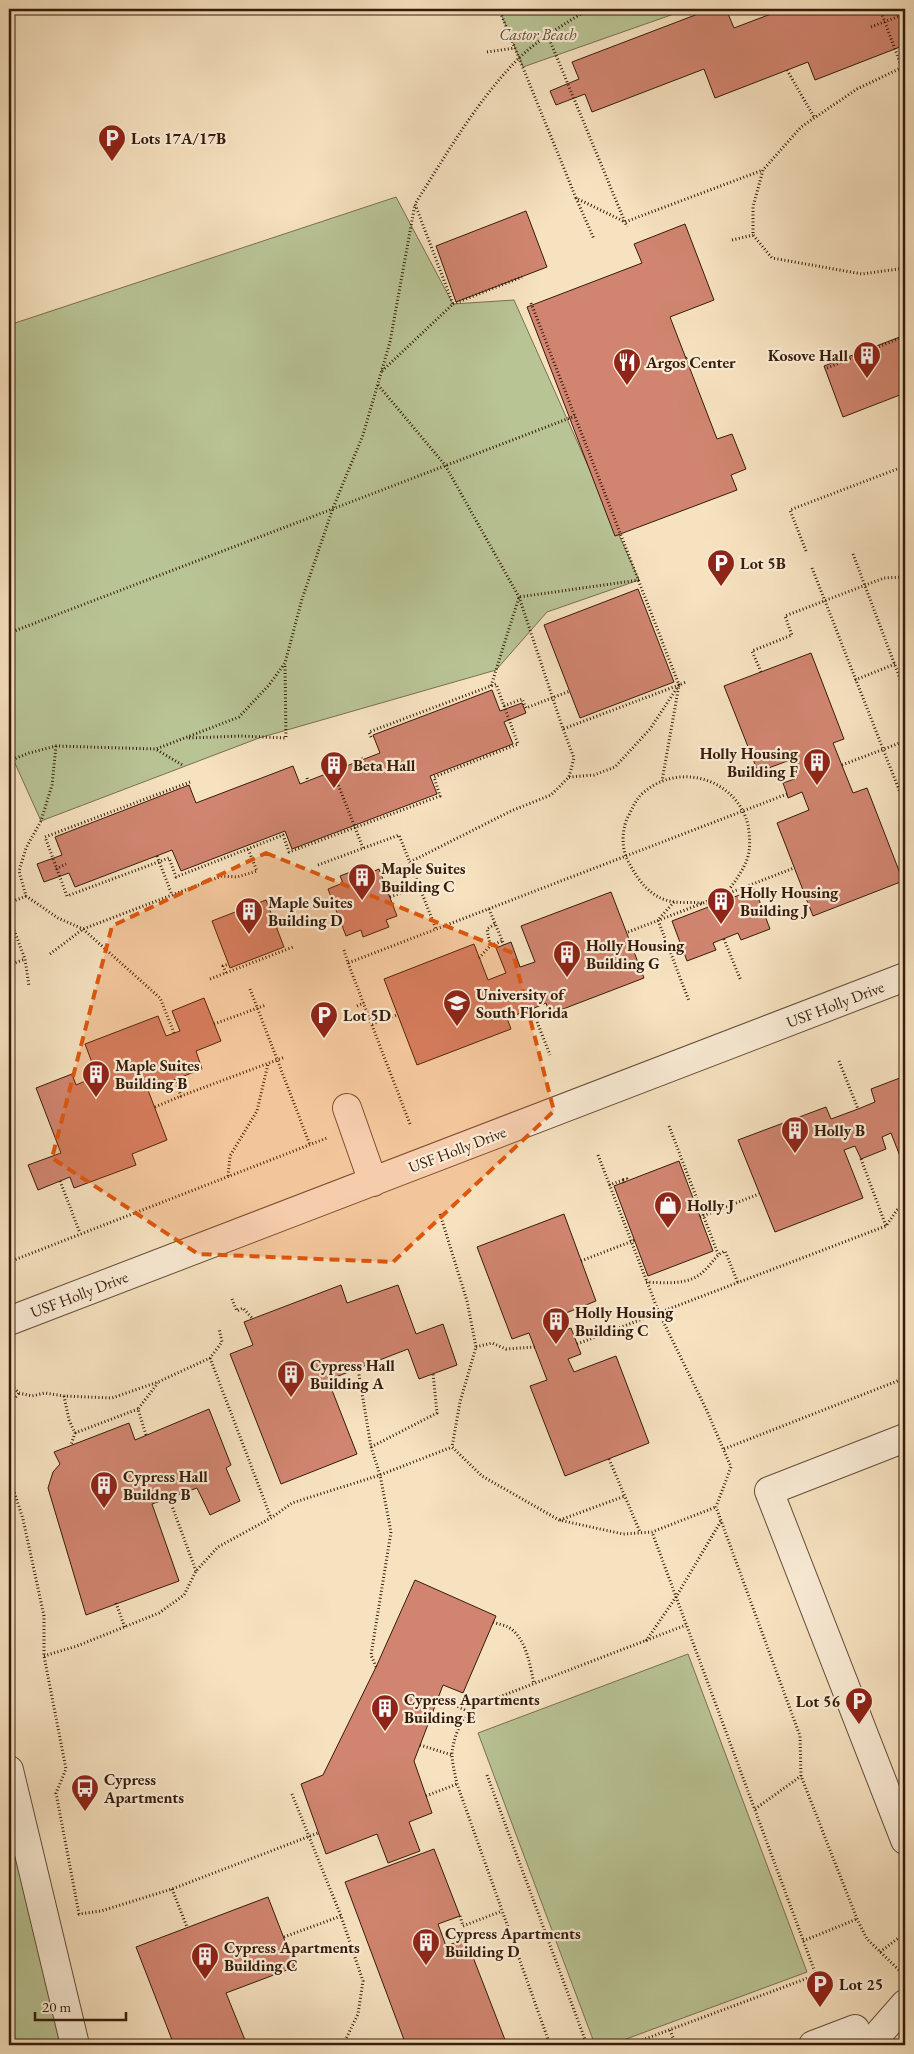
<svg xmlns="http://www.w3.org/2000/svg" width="914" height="2054" font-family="'EB Garamond',serif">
<rect width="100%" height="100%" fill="#f7e2c0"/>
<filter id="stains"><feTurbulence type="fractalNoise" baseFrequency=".004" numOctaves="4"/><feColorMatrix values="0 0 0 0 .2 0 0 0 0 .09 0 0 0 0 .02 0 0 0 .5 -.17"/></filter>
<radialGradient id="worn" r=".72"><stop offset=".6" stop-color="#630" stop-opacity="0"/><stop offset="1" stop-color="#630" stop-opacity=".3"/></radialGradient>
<g fill="#b9c495" stroke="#787050">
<polygon points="499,9 688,9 523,67"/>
<polygon points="396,197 453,304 514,300 639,580 547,612 496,670 259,738 41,821 9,750 9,325"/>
<polygon points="688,1654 807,1972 610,2045 595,2045 478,1733"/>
<polygon points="9,1811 68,2045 9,2045"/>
</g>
<g fill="#d18570" stroke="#361b0a">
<polygon points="711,9 726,9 734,28 784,9 822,9 824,14 838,9 905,9 905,45 815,80 808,62 715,98 704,69 592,112 585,94 556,105 550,91 579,79 572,62"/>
<polygon points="526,211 547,267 456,302 436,246"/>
<polygon points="685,224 714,300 670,317 717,439 732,434 746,469 731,475 737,490 615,536 527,307 642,263 634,244"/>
<polygon points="905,335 905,393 843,417 824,366"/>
<polygon points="638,589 674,682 580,718 544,625"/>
<polygon points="811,653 844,739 833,743 853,793 867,788 903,881 813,916 777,823 809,810 802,792 788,798 787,794 783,783 797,778 790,760 758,772 724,686"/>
<polygon points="492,690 500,711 522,703 526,713 504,722 513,744 430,776 437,794 292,849 285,831 181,871 172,850 75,887 69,873 44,882 37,864 62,855 55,837 189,785 196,803 293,766 300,784 380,753 373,735"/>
<polygon points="361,868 365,875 379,869 397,916 386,920 389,927 363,937 361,930 346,936 328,889 343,883 340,876"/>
<polygon points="755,889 770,929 741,940 738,933 713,943 716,950 687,961 672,921"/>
<polygon points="611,892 644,978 550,1014 546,1003 532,1009 507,1018 511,1029 417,1065 384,979 474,944 488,980 506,973 496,948 511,942 520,967 535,962 521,926"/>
<polygon points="266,900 284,947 230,968 212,921"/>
<polygon points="204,998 221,1041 196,1051 202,1069 148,1090 167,1140 132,1154 136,1165 74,1188 70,1177 38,1190 28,1165 61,1153 36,1088 72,1074 76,1085 97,1076 85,1044 158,1016 166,1036 180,1031 172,1011"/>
<polygon points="905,1076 905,1169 891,1133 882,1137 886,1149 861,1159 855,1146 844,1150 863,1198 775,1232 738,1140 826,1107 831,1119 858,1109 875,1102 871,1089"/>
<polygon points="679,1161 713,1251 648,1276 614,1186"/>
<polygon points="564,1214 596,1301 551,1319 557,1333 571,1328 581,1354 568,1359 574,1372 616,1356 649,1443 565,1476 530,1386 547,1380 529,1333 512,1339 477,1247"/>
<polygon points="341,1285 347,1303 398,1285 416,1334 443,1324 457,1365 419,1379 408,1349 328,1380 357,1454 281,1484 230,1354 253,1345 244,1322"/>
<polygon points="209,1409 231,1465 226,1468 240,1501 210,1515 197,1488 152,1504 179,1581 86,1615 48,1488 53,1472 60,1464 54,1452 129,1423 135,1440"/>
<polygon points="415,1580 496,1616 463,1693 443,1685 414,1761 432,1813 409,1822 420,1851 388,1863 377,1834 326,1854 301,1784 323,1775 376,1667"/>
<polygon points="434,1849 460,1916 438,1924 446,1946 466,1939 507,2045 406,2045 345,1882"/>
<polygon points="268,1897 295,1967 226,1993 247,2045 174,2045 136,1947"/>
</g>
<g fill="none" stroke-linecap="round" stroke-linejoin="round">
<g stroke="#664d38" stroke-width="30">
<g id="minor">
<polyline points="347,1108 373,1182"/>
<polyline points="9,1321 905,977"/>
<polyline points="905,1438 769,1491 905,1840"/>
<polyline points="9,1770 75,2045"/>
<polyline points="813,2045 855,2029 861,2045"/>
<polyline points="869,2045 905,2004"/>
</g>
</g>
<g stroke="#361b0a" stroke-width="3" stroke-dasharray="1 2.5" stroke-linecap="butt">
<polyline points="499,9 576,198 625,222 763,170"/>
<polyline points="880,9 905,76"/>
<polyline points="871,27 902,15"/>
<polyline points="548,36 627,227"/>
<polyline points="487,52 515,48"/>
<polyline points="905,66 857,89 801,127 763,170 753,207 753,235 772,258 862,274 905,268"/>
<polyline points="787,70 814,117"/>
<polyline points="576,198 594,239"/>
<polyline points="732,240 753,235"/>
<polyline points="531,303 679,685"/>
<polyline points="453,304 522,277"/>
<polyline points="686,358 688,356"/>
<polyline points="827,368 905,336"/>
<path d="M382,371L453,304L415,204C446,155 476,102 517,60C537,40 566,23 589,9"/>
<polyline points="378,385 445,465 519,597 563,729 679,685 662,781"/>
<polyline points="806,551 790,510 905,466"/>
<polyline points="853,554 905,692"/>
<polyline points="812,568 905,805"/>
<polyline points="9,633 575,416"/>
<polyline points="761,672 752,651 792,635 785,616 884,578 905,577"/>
<polyline points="855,680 895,664"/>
<polyline points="491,686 519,597 639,580"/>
<polyline points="504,706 522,699 526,708 570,691"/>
<polyline points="189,738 241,736 286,738 285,664"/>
<polyline points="56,746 52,785 41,821 26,848 19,871 26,896 58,918 83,929 160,998 174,1033"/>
<polyline points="157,750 184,766"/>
<polyline points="361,758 362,760"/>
<polyline points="9,761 29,753 56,746 156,749 239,717 269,685 285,663 302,599 333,508 363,435 390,342 415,204"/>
<polyline points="842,765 905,741"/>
<polyline points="332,769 363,848"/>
<polyline points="569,777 594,775 615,767 650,729 679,685 686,682"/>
<polyline points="307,778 308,781"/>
<polyline points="190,782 45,837 67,896 169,858 176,877 283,835 289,852 440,796 434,777 518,744 496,684 369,732 372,739"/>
<polyline points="157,856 172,895"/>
<polyline points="410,862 511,811 551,795 569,777 574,758 563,729"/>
<polyline points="318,865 399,835 436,929"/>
<polyline points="56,869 66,864"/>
<polyline points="390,897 419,886"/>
<polyline points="707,900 709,907"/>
<polyline points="674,902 658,920 689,1001"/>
<polyline points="9,903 26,896"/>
<path d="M702,903C693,902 684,903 675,902C650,899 637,879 627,859C621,846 622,827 629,815C633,807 636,799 643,793C679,761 737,779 748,825C750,837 751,851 746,862C741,874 733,884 726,894"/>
<polyline points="334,906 335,906"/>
<polyline points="489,909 504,945"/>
<polyline points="9,917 25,959 29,986"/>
<polyline points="276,927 279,926"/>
<polyline points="628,932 794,868"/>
<polyline points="724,939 741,981"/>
<polyline points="490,945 487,929 495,924"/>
<polyline points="344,950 348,963 787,794"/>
<polyline points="50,954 83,929 222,876 237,877 257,871 248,849"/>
<polyline points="479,958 490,946 502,941"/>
<polyline points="348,963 410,1124"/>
<polyline points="9,965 25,959"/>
<polyline points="226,973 223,966 229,964"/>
<polyline points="210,979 293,947"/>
<polyline points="250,989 310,1145"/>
<polyline points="357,1006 364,1003"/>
<polyline points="532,1009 550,1055"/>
<polyline points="363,1021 369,1018"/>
<polyline points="214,1024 266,1005"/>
<polyline points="372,1024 397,1015"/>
<polyline points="839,1061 858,1109"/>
<polyline points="175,1079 181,1096 285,1057"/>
<polyline points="155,1107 181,1096"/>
<polyline points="669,1126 718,1254"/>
<polyline points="598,1155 659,1313 707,1411 731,1467 716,1507 800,1736 801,1776 857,1919 867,1939 903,1974"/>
<polyline points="861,1159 886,1226"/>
<polyline points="228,1176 230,1156 257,1111 268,1064"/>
<polyline points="623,1180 627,1179 628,1181"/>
<polyline points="60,1181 80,1233"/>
<polyline points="609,1185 623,1180 624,1183"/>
<polyline points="440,1214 467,1301 476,1347 460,1402 452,1447 482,1476 559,1520 623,1534 652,1532 716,1507"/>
<polyline points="700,1217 759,1194"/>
<polyline points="581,1261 635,1240"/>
<polyline points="9,1262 327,1138"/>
<path d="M646,1282C666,1283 691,1286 706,1269C713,1262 716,1255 725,1251L738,1283"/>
<polyline points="232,1299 237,1311 243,1308 253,1319"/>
<polyline points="577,1344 886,1226 897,1210 905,1206"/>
<polyline points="476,1347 492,1343 506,1349 535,1347"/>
<polyline points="210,1358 271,1518"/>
<polyline points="9,1383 19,1393 32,1396 45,1393 64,1396 112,1398 158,1382 210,1358 222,1342 219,1328"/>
<polyline points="64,1396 69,1420 75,1433 71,1445"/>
<polyline points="9,1405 19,1393"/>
<polyline points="75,1433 138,1409"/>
<polyline points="146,1435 138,1409 158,1383"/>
<polyline points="371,1447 437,1413 433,1373"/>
<polyline points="724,1449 905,1378"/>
<polyline points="609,1459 640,1532"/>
<polyline points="9,1476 23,1519 44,1616 44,1656 66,1769 56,1793 79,1914 101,1911 172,1889 318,1833"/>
<polyline points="169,1498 196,1571"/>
<polyline points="560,1520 625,1496"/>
<polyline points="116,1603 125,1628"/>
<path d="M493,1622C498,1624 504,1625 508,1627C526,1637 530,1665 534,1684"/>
<polyline points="646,1641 676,1597 721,1521"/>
<polyline points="44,1656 77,1646 159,1613 184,1595 196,1571 218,1547 271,1518 292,1503 380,1475 371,1447 358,1369"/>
<polyline points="376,1667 371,1655 391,1532 380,1475 452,1447"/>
<polyline points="439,1697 467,1711"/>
<polyline points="420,1745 452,1755"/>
<polyline points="487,1775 587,2045"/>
<polyline points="292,1794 341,1916 363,1981 358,2014 343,2045"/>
<polyline points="426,1796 457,1784"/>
<polyline points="755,1809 801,1776"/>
<polyline points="172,1889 187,1927"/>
<polyline points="460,1916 463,1926 502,1911"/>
<polyline points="284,1937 341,1916"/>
<polyline points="803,1941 857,1919"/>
<polyline points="880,1952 905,1933"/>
<polyline points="9,2019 15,2045"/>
<polyline points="670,2030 676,2045"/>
<path d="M550,2045L457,1784C455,1775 453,1766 452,1757C451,1744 462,1714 473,1707L686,1625"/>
<polyline points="629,2045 816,1975 652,1532"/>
</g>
<use href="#minor" stroke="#faecd6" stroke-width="28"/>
</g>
<path fill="#df560c" fill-opacity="0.2" stroke="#df560c" stroke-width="4" stroke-dasharray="10 6" stroke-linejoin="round" d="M266,853L513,953L554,1111L393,1262L198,1254L52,1158L112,926Z"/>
<defs>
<g id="parking-pin" transform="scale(1.4375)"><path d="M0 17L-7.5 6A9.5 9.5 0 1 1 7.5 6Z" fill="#8f2418" stroke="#faecd6"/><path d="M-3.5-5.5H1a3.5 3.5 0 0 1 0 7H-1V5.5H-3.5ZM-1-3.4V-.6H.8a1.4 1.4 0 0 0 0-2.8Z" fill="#fff"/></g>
<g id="building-pin" transform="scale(1.4375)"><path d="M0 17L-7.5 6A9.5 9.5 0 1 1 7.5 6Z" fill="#8f2418" stroke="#faecd6"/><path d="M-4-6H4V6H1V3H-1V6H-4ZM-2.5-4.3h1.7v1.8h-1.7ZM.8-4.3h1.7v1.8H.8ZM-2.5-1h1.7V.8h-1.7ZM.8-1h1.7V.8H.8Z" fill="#fff"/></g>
<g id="restaurant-pin" transform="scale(1.4375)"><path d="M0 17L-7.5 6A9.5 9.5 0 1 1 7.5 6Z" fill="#8f2418" stroke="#faecd6"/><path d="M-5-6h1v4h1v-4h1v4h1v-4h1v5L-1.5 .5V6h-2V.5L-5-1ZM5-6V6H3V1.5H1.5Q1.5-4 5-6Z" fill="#fff"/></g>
<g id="university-pin" transform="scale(1.4375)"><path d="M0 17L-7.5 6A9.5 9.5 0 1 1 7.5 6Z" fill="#8f2418" stroke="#faecd6"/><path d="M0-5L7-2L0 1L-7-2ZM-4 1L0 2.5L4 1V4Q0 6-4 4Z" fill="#fff"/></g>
<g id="shop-pin" transform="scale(1.4375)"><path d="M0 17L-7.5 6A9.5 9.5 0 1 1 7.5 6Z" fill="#8f2418" stroke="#faecd6"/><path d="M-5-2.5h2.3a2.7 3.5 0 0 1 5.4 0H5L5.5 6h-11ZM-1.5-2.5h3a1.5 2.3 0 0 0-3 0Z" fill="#fff"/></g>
<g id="bus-pin" transform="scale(1.4375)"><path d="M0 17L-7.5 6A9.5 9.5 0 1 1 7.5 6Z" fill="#8f2418" stroke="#faecd6"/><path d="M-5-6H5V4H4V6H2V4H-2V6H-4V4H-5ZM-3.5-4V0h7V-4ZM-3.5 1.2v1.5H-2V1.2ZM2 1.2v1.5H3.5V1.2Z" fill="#fff"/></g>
</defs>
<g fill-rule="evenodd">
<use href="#parking-pin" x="112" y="138"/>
<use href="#building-pin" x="867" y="355"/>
<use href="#restaurant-pin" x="627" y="362"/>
<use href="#parking-pin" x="721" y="563"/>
<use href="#building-pin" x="817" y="762"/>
<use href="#building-pin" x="334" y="765"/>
<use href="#building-pin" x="362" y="877"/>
<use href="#building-pin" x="721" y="901"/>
<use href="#building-pin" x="249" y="911"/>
<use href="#building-pin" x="567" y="954"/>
<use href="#university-pin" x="457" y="1003"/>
<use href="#parking-pin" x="324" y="1015"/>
<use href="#building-pin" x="96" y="1074"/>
<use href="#building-pin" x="795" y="1130"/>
<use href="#shop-pin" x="668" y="1205"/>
<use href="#building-pin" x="556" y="1321"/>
<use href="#building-pin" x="291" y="1374"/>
<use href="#building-pin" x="104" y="1485"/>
<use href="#parking-pin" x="859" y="1701"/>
<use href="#building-pin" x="385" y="1708"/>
<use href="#bus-pin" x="85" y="1788"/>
<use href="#building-pin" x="426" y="1942"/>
<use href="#building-pin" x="205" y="1956"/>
<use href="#parking-pin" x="820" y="1984"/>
</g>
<g text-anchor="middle" stroke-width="4.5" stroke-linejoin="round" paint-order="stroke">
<g font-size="16" font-style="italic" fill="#5d4e34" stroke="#faecd6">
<text x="538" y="40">Castor Beach</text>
</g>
<g font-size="16" font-weight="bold" fill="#361b0a" stroke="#faecd6" text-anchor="start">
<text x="131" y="144">Lots 17A/17B</text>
<text x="848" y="361" text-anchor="end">Kosove Hall</text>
<text x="646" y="368">Argos Center</text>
<text x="740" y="569">Lot 5B</text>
<text x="798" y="759" text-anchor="end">Holly Housing<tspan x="798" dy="18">Building F</tspan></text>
<text x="353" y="771">Beta Hall</text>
<text x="381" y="874">Maple Suites<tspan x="381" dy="18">Building C</tspan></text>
<text x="740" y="898">Holly Housing<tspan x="740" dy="18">Building J</tspan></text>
<text x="268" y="908">Maple Suites<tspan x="268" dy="18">Building D</tspan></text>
<text x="586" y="951">Holly Housing<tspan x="586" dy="18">Building G</tspan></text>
<text x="476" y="1000">University of<tspan x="476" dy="18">South Florida</tspan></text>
<text x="343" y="1021">Lot 5D</text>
<text x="115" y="1071">Maple Suites<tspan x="115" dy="18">Building B</tspan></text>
<text x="814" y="1136">Holly B</text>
<text x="687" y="1211">Holly J</text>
<text x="575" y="1318">Holly Housing<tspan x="575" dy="18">Building C</tspan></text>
<text x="310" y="1371">Cypress Hall<tspan x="310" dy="18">Building A</tspan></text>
<text x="123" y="1482">Cypress Hall<tspan x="123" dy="18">Buildng B</tspan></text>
<text x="404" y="1705">Cypress Apartments<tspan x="404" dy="18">Building E</tspan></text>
<text x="840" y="1707" text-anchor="end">Lot 56</text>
<text x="104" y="1785">Cypress<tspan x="104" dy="18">Apartments</tspan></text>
<text x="445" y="1939">Cypress Apartments<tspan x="445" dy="18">Building D</tspan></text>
<text x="224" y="1953">Cypress Apartments<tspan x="224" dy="18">Building C</tspan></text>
<text x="839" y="1990">Lot 25</text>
</g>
<g font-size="16" fill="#361b0a" stroke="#faecd6">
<text transform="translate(835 1004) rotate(-21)" y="6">USF Holly Drive</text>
<text transform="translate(457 1149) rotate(-21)" y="6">USF Holly Drive</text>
<text transform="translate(79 1294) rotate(-21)" y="6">USF Holly Drive</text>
</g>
</g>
<rect width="914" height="2054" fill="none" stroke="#f7e2c0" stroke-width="30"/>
<rect x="10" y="10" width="894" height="2034" fill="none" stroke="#361b0a" stroke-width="2.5"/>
<rect x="15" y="15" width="884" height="2024" fill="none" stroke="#361b0a"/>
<path d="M35 2012v8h91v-8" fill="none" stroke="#361b0a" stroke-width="2.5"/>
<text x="42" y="2012" font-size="15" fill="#361b0a" stroke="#faecd6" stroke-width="4" paint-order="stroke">20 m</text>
<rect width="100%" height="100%" filter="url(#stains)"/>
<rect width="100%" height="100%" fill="url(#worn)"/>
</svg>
